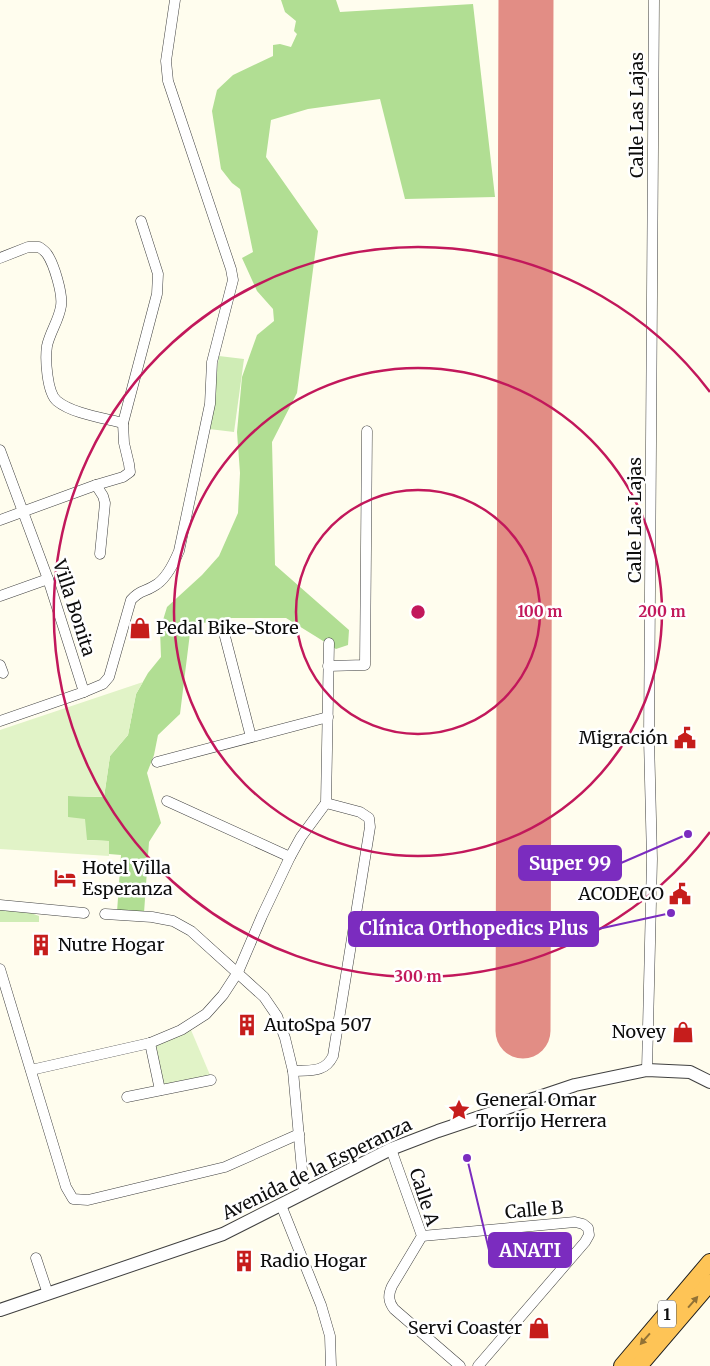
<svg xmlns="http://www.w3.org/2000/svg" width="710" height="1366" font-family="Merriweather,serif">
<rect width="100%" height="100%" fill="#fffdee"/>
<g fill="#cfecb5">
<polygon points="219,356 244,359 234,432 209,429"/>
<polygon points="0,906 23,910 39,916 39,922 0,922"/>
</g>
<polygon fill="#b1de93" points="281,0 336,0 340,12 473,4 495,197 405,199 380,99 308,109 271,120 266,157 318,231 297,393 272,442 275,565 349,630 348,645 336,649 286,618 232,618 191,625 180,714 158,735 154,755 147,773 161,823 149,842 144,913 117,912 121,855 109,854 108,841 87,840 68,817 68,796 104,797 110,756 128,735 136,694 148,673 161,657 160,630 167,607 202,575 219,556 238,513 240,473 237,432 242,377 257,335 274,321 273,309 257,291 242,258 253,252 240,189 232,183 221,169 212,111 217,90 233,75 273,56 273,45 280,44 291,47 297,34 294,31 296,21 285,12"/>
<g fill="#e1f3c7">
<polygon points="143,682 136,694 128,735 110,756 104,797 68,796 68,817 85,819 87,840 109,841 109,856 0,849 0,730"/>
<polygon points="191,1030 210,1075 162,1085 153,1045"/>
</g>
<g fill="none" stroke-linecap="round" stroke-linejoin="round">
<polyline stroke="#e28d85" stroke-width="55" points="523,1031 526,0"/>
<g stroke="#404040" stroke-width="11">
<g id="minor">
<path d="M0,258L28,247H39C42,249 45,251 47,254C54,264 63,294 61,306C59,320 50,332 47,346C45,359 47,393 57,401C73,414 104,418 123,423"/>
<polyline points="0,450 48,579 84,692 0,721"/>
<polyline points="96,485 103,496 105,503 100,554"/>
<polyline points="0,520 96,485 123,477 130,472 129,464 124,443 123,423 157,294 158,274 141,221"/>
<polyline points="0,596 48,579"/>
<polyline points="222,625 251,737"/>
<polyline points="0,665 3,673"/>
<polyline points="328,666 365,665 367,431"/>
<path d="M84,692L103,684L109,677L131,600C141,589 143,593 154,586C166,580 174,563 179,551L210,404L212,362L233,280L231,269L168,81L166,61L175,0"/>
<polyline points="157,762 328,717"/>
<polyline points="167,801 290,857"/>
<polyline points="0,905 84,913"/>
<polyline points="105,914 152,917 173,921 191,931 264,997 277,1016 285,1038 293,1071 304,1192"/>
<polyline points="0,969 66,1187 73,1199 88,1200 225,1167 299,1134"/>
<polyline points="150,1043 160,1090"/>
<polyline points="31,1070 150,1043 181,1030 206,1014 223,995 238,972 262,916 290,857 301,837 326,803 329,643"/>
<polyline points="647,1070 652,859 649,739 654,0"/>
<path d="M293,1071C310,1070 325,1073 333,1056L370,827L369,818L360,812L326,803"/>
<polyline points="127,1097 211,1080"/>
<path d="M391,1149L422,1236L392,1286C388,1295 388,1301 394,1309L460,1366"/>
<polyline points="281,1205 321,1305 330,1336 331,1366"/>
<polyline points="422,1236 575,1222 583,1224 588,1228 589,1235 585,1242 478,1366"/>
<polyline points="36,1258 48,1294"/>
</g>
</g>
<g stroke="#404040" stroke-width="14">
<polyline id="tertiary" points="0,1310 223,1234 391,1149 438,1131 575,1085 647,1070 690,1072 710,1082"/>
</g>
<g stroke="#1e1e1e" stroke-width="18">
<g id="trunk">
<polyline points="622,1366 710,1262"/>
<polyline points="639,1366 710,1283"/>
</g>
</g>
<use href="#minor" stroke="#fff" stroke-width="10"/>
<use href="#tertiary" stroke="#fff" stroke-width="12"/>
<use href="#trunk" stroke="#fec456" stroke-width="16"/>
</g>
<defs><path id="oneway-solid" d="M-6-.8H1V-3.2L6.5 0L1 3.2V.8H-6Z" transform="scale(1.25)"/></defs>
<g fill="#927235">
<use href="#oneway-solid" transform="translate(693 1302) rotate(-49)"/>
<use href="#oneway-solid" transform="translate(645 1339) rotate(131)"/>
</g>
<g fill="none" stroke="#c2185b" stroke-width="2.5">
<circle cx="418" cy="612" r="122"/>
<circle cx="418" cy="612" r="244"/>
<path d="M710 832A365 365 0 1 1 710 392"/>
</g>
<defs>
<g id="shop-bare" transform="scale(1.725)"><path d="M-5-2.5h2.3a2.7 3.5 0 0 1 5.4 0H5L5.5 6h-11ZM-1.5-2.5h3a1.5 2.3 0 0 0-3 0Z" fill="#c61d1c" stroke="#fff" stroke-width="2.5" paint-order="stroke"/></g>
<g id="civic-bare" transform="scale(1.725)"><path d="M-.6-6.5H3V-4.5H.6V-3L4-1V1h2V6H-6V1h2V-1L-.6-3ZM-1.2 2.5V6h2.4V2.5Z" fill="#c61d1c" stroke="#fff" stroke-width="2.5" paint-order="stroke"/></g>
<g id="hotel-bare" transform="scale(1.725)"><path d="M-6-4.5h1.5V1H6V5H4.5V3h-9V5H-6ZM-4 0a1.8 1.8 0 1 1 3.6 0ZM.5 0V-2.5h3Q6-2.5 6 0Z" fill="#c61d1c" stroke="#fff" stroke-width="2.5" paint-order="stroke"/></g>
<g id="building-bare" transform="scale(1.725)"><path d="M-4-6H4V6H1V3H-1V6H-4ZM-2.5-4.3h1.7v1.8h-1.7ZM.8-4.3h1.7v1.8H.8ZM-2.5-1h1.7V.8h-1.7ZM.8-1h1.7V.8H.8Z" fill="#c61d1c" stroke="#fff" stroke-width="2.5" paint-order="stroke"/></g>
<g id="sight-bare" transform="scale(1.725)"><path d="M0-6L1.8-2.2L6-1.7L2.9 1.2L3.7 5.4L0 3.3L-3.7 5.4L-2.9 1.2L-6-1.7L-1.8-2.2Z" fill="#c61d1c" stroke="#fff" stroke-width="2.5" paint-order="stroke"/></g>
</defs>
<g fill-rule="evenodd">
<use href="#shop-bare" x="140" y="628"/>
<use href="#civic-bare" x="685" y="738"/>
<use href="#hotel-bare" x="65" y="878"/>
<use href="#civic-bare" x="680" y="894"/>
<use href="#building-bare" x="41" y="945"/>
<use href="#building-bare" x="247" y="1025"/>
<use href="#shop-bare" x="683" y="1032"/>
<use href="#sight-bare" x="459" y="1110"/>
<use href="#building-bare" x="244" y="1261"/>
<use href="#shop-bare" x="539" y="1328"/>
</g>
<g text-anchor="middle" stroke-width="5" stroke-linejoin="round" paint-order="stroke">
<rect fill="#fff" stroke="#565656" stroke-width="1" x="658" y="1300.5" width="18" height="27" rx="4"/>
<g font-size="16" font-weight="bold" fill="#0d0d0d">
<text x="667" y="1320">1</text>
</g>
<g font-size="18" fill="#0d0d0d" stroke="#fff">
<text transform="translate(637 115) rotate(-90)" y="6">Calle Las Lajas</text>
<text transform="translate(635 520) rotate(-90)" y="6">Calle Las Lajas</text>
<text transform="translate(74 608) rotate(72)" y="6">Villa Bonita</text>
<text transform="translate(317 1169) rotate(-26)" y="6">Avenida de la Esperanza</text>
<text transform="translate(424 1197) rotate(72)" y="6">Calle A</text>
<text transform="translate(534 1210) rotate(-5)" y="6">Calle B</text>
</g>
<g font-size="18" fill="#0d0d0d" stroke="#fff" text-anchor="start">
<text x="156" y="634">Pedal Bike-Store</text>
<text x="668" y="744" text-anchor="end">Migración</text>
<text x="82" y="874">Hotel Villa<tspan x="82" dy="21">Esperanza</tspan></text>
<text x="664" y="900" text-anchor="end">ACODECO</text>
<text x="58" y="951">Nutre Hogar</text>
<text x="264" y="1031">AutoSpa 507</text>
<text x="666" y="1038" text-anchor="end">Novey</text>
<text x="476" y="1106">General Omar<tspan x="476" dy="21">Torrijo Herrera</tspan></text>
<text x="260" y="1267">Radio Hogar</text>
<text x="522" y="1334" text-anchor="end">Servi Coaster</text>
</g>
</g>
<circle cx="418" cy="612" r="8" fill="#c2185b" stroke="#fff" stroke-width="2.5"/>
<g font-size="15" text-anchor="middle" font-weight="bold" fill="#c2185b" stroke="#fff" stroke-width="5" stroke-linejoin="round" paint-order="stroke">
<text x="540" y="617">100 m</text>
<text x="662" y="617">200 m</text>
<text x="418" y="982">300 m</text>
</g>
<path fill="none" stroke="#7b2cbf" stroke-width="2" d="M688 834L621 863M671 913L598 929M467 1158L489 1250"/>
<g fill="#7b2cbf" stroke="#fff" stroke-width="2">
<circle cx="688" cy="834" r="5"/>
<circle cx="671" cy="913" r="5"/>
<circle cx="467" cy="1158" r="5"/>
</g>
<g fill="#7b2cbf" stroke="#7b2cbf" stroke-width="2">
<rect x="519" y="846" width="102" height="34" rx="5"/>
<rect x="349" y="912" width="249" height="34" rx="5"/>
<rect x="489" y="1233" width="82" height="34" rx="5"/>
</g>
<g font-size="19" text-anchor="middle" font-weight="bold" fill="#fff">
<text x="570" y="870">Super 99</text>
<text x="474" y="935">Clínica Orthopedics Plus</text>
<text x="530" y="1257">ANATI</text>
</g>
</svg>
